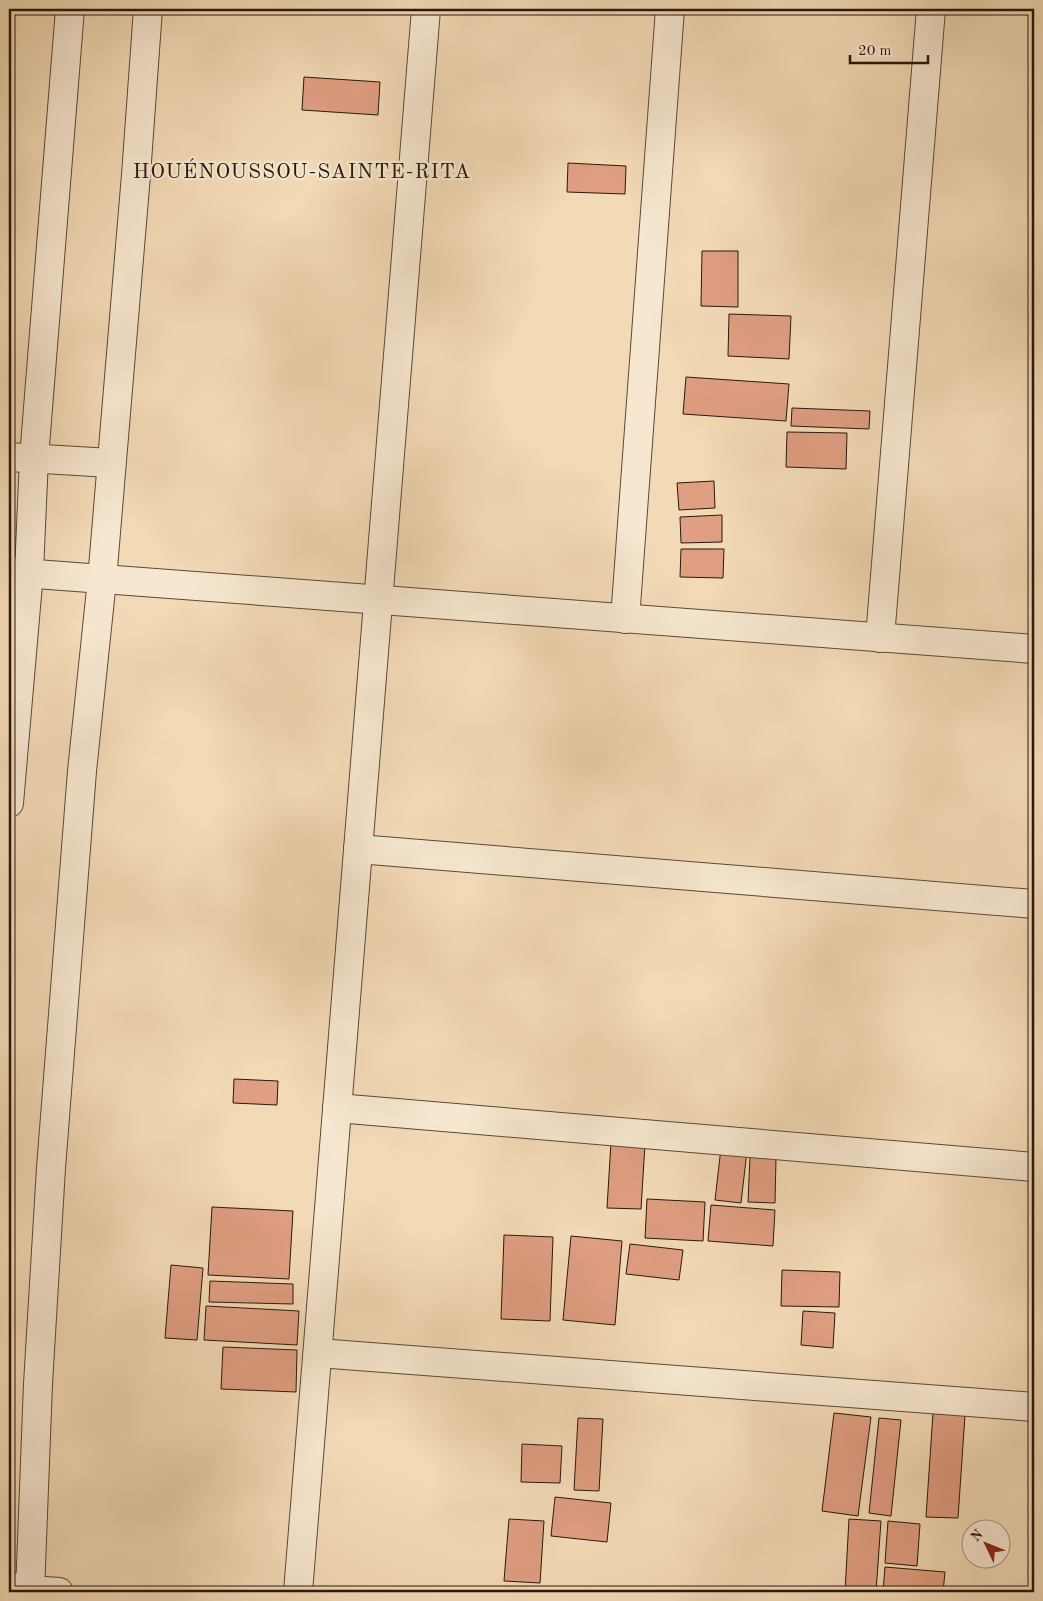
<svg xmlns="http://www.w3.org/2000/svg" width="1043" height="1601" font-family="'Old Standard TT',serif">
<rect width="100%" height="100%" fill="#f3dab6"/>
<filter id="stains"><feTurbulence type="fractalNoise" baseFrequency=".004" numOctaves="4"/><feColorMatrix values="0 0 0 0 .2 0 0 0 0 .09 0 0 0 0 .02 0 0 0 .5 -.17"/></filter>
<radialGradient id="worn" r=".72"><stop offset=".6" stop-color="#630" stop-opacity="0"/><stop offset="1" stop-color="#630" stop-opacity=".3"/></radialGradient>
<g fill="#e09e82" stroke="#27190d">
<polygon points="304,77 380,82 378,115 302,110"/>
<polygon points="568,163 626,166 625,194 567,192"/>
<polygon points="702,251 738,251 738,307 701,306"/>
<polygon points="729,314 791,316 789,359 728,356"/>
<polygon points="686,377 789,384 786,421 683,414"/>
<polygon points="792,408 870,411 869,429 791,426"/>
<polygon points="787,432 847,433 846,469 786,467"/>
<polygon points="714,481 715,508 679,510 677,483"/>
<polygon points="722,515 722,542 681,543 680,517"/>
<polygon points="681,549 724,549 723,578 680,577"/>
<polygon points="234,1079 278,1081 277,1105 233,1103"/>
<polygon points="611,1142 645,1144 641,1209 607,1208"/>
<polygon points="721,1148 747,1151 741,1203 715,1200"/>
<polygon points="750,1157 776,1158 775,1203 748,1202"/>
<polygon points="647,1199 705,1202 703,1241 645,1238"/>
<polygon points="711,1205 775,1210 773,1246 708,1241"/>
<polygon points="212,1207 293,1211 289,1279 208,1275"/>
<polygon points="504,1235 553,1237 550,1321 501,1319"/>
<polygon points="571,1236 622,1241 615,1325 563,1320"/>
<polygon points="630,1244 683,1250 679,1280 626,1274"/>
<polygon points="171,1265 203,1268 197,1340 165,1338"/>
<polygon points="782,1270 840,1272 839,1307 781,1306"/>
<polygon points="210,1281 293,1284 293,1304 209,1302"/>
<polygon points="206,1306 299,1311 297,1345 204,1340"/>
<polygon points="803,1311 835,1313 833,1348 801,1345"/>
<polygon points="223,1347 297,1350 296,1392 221,1389"/>
<polygon points="834,1413 871,1417 858,1516 822,1511"/>
<polygon points="933,1413 965,1415 958,1518 926,1517"/>
<polygon points="578,1418 603,1419 599,1491 574,1490"/>
<polygon points="879,1418 901,1420 891,1516 869,1513"/>
<polygon points="522,1444 562,1446 560,1483 521,1482"/>
<polygon points="555,1497 611,1503 607,1542 551,1536"/>
<polygon points="509,1519 544,1521 540,1583 504,1581"/>
<polygon points="849,1519 881,1521 876,1592 845,1592"/>
<polygon points="888,1521 920,1524 917,1566 885,1563"/>
<polygon points="885,1567 945,1572 943,1592 883,1592"/>
</g>
<g fill="none" stroke-linecap="round" stroke-linejoin="round">
<g stroke="#5a4937" stroke-width="30">
<g id="minor">
<polyline points="9,457 111,463"/>
<polyline points="9,572 1034,649"/>
<polyline points="625,619 670,9"/>
<polyline points="880,638 931,9"/>
<polyline points="9,803 29,572 34,458 70,9"/>
<polyline points="358,849 1034,904"/>
<polyline points="337,1108 1034,1167"/>
<polyline points="318,1353 1034,1407"/>
<polyline points="9,1586 30,1590 59,1592"/>
<polyline points="30,1592 38,1384 51,1168 82,771 102,580 136,175 148,9"/>
<polyline points="298,1592 426,9"/>
</g>
</g>
<use href="#minor" stroke="#f7e7d0" stroke-width="28"/>
</g>
<g text-anchor="middle" stroke-width="4.5" stroke-linejoin="round" paint-order="stroke">
<g font-size="21" letter-spacing="1" fill="#27190d" stroke="#f7e7d0">
<text x="302" y="178">HOUÉNOUSSOU-SAINTE-RITA</text>
</g>
</g>
<rect width="1043" height="1601" fill="none" stroke="#f3dab6" stroke-width="30"/>
<rect x="10" y="10" width="1023" height="1581" fill="none" stroke="#27190d" stroke-width="2.5"/>
<rect x="15" y="15" width="1013" height="1571" fill="none" stroke="#27190d"/>
<g transform="translate(986 1544) rotate(313)"><circle r="24" fill="#f7e7d0" stroke="#a49582"/>
<path d="M0-4L9 19L0 12L-9 19Z" fill="#8f2418"/>
<text y="-8" font-size="14" font-weight="bold" text-anchor="middle" fill="#27190d">N</text>
</g>
<path d="M850 55v8h78v-8" fill="none" stroke="#27190d" stroke-width="2.5"/>
<text x="858" y="55" font-size="15" fill="#27190d" stroke="#f7e7d0" stroke-width="4" paint-order="stroke">20 m</text>
<rect width="100%" height="100%" filter="url(#stains)"/>
<rect width="100%" height="100%" fill="url(#worn)"/>
</svg>
